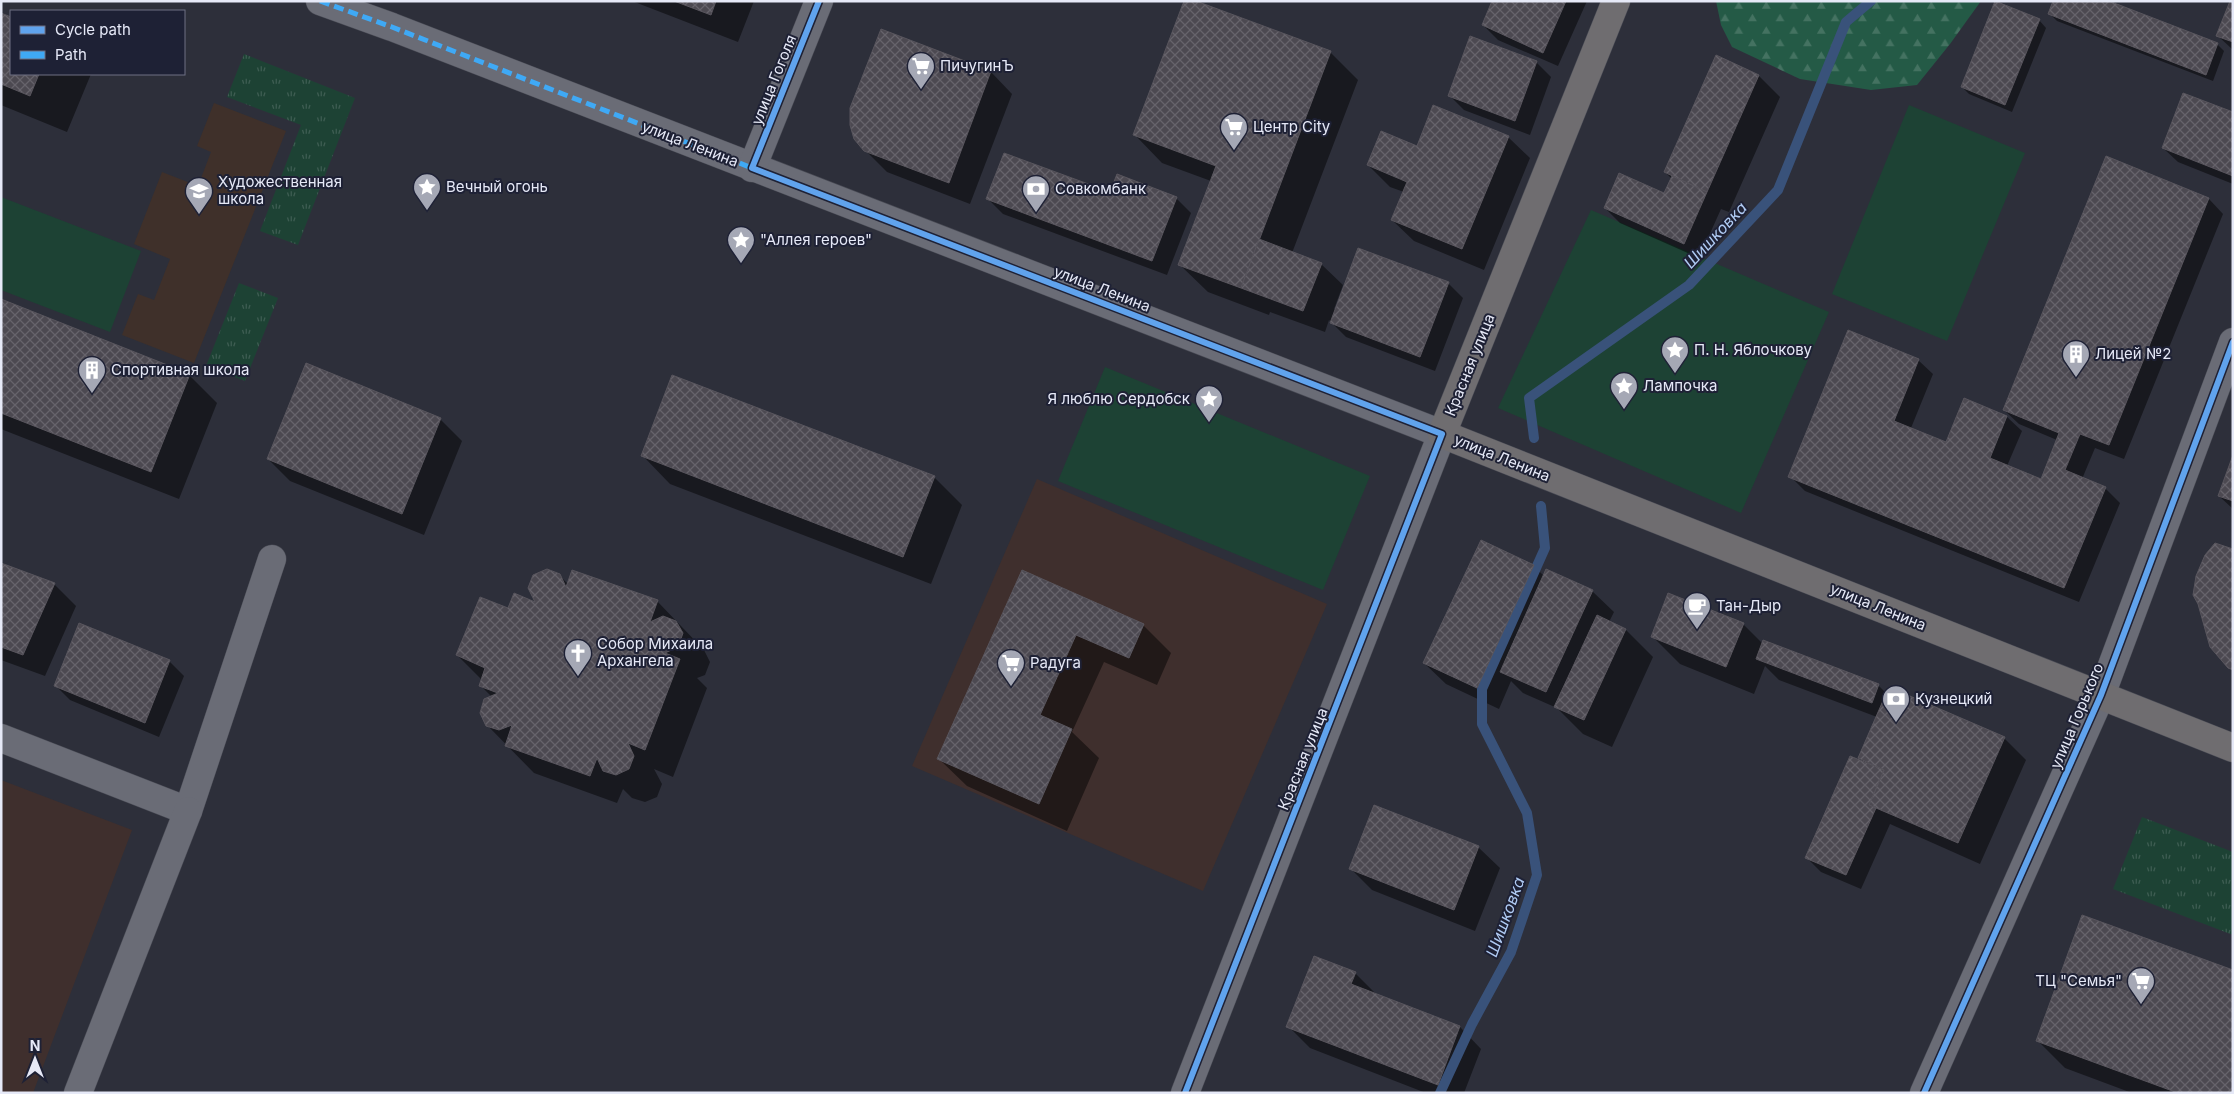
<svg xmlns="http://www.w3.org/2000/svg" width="2234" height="1094" font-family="Inter,sans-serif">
<defs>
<pattern id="grass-tufts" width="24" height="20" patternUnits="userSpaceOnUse" patternTransform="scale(1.25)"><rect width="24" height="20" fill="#1d4234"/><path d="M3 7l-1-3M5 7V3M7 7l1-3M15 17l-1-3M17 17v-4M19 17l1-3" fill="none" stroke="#3e5d52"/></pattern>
<pattern id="forest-firs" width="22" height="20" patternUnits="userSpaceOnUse" patternTransform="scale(1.25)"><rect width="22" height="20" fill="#245a46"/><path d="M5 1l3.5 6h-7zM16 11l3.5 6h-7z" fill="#447261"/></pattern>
<pattern id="building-cross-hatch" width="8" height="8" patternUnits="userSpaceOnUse" patternTransform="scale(1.25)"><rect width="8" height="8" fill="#4c4951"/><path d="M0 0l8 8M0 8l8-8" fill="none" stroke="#66636b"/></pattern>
</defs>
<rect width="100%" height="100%" fill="#2d2f3a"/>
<g fill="#3f2f2d">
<polygon points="1037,479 1327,604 1203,891 912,766"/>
<polygon points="1,780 132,830 33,1093 1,1093"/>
</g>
<polygon fill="#3f302a" points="214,103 286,131 194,363 122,335 138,294 154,300 170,259 134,244 162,172 198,186 211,152 197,146"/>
<g fill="url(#grass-tufts)">
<polygon points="244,54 355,98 298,245 260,231 301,125 227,97"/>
<polygon points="239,283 278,298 245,381 206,366"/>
<polygon points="2142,817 2233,852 2233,935 2113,889"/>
</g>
<polygon fill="url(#forest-firs)" points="1716,1 1981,1 1950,44 1917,85 1871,90 1800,79 1732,47 1721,25"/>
<g fill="#1d4234">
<polygon points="1909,105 2025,153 1947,341 1832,294"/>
<polygon points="1,197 141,251 110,332 1,290"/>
<polygon points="1591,210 1829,312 1741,513 1498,408"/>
<polygon points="1105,367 1370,476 1323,590 1058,481"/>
</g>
<g fill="#0007">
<polygon points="632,1 754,1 738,42"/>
<polygon points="1494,1 1587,1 1558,66 1498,40 1483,25"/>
<polygon points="2233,1 2233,50 2217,35"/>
<polygon points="1,14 11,18 11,74 91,74 67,132 1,105"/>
<polygon points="2050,14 2217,44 2224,51 2213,81 2057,21"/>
<polygon points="2039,20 2046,28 2012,112 1969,94 1962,87"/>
<polygon points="882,30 991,72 1012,94 970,204 887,172 865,150"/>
<polygon points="1330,52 1358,80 1292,253 1321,264 1343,285 1334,309 1336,310 1448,283 1463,298 1435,371 1346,337 1329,320 1325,332 1270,312 1269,315 1208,292 1180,265 1211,181 1162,163 1135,135"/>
<polygon points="1536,62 1551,77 1530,135 1464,110 1449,95"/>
<polygon points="1759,76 1780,97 1729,212 1721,209 1699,258 1620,223 1605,208 1665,194 1672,179 1665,172"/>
<polygon points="2233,114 2233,184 2178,162 2163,148"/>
<polygon points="1508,137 1530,158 1484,270 1414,241 1392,220 1404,192 1390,187 1368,165 1417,147"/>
<polygon points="2107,158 2209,199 2223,214 2124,459 2095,448 2082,479 2105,488 2120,503 2079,602 1805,491 1790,476 1918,360 1933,374 1911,428 1947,444 1965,400 2007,417 2022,431 2007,466 2041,480 2057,440 2019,424 2004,410"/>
<polygon points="1111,194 1176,198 1191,213 1167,275 1003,214 988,199"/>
<polygon points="1,301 189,375 217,403 179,499 1,429"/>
<polygon points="440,419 462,441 424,535 290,481 268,459"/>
<polygon points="643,456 934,477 962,505 931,584 670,484"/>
<polygon points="2233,459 2233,509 2219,496"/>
<polygon points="1,564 54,584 76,606 45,676 1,660"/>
<polygon points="1534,566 1544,576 1592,591 1614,612 1609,622 1626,630 1653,657 1612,747 1583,734 1557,708 1523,693 1511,681 1499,709 1446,684 1424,663"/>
<polygon points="1023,572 1143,625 1171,653 1157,685 1104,662 1072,732 1099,758 1067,831 967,786 939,759"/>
<polygon points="559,575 568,584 657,601 704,650 710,662 705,675 697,678 707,688 673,777 654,769 662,784 657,797 645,802 632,798 623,789 617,803 534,773 487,725 492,697 480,685 482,680 457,655 509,610 537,604"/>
<polygon points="1743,624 1763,644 1878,685 1887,694 2004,738 2026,760 1980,864 1890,824 1861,889 1821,872 1807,858 1864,763 1859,758 1877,717 1779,680 1765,666 1754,694 1680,664 1652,636"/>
<polygon points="169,661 184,676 159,737 70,700 55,685"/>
<polygon points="1478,847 1500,868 1475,931 1372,890 1351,869"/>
<polygon points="1355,973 1377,995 1460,1027 1481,1049 1464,1093 1426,1093 1310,1048 1288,1026"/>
<polygon points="2037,1040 2233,1093 2132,1093 2065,1068"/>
</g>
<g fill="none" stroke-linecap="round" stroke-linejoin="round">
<g stroke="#39527a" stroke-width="10">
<polyline points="1534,438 1529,398 1689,285 1778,190 1846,22 1871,1"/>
<polyline points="1440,1093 1472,1024 1511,952 1537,875 1527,813 1482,724 1482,689 1545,548 1541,506"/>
</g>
</g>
<g fill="url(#building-cross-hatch)" stroke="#58555d">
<polygon points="674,1 716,1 711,15"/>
<polygon points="1184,1 1196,1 1331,51 1241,288 1178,265 1216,166 1133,135"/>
<polygon points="1492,1 1566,1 1543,53 1482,25"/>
<polygon points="1995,1 2040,19 2005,105 1961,87"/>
<polygon points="2053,1 2109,1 2218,43 2206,75 2048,14"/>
<polygon points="2230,1 2233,1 2233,42 2216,36"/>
<polygon points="1,13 11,17 11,74 39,74 30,96 1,84"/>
<polygon points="881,29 991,71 949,183 864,151 854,139 850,125 850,108"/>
<polygon points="1470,36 1537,61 1515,121 1448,96"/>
<polygon points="1716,55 1759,75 1707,192 1664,172"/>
<polygon points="2183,93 2233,112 2233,176 2162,148"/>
<polygon points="1433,105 1509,136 1462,249 1391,220 1407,182 1367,165 1381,131 1417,146"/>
<polygon points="1004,153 1110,192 1117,174 1177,197 1152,261 986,199"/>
<polygon points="2106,156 2209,198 2109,445 2080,434 2065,470 2106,487 2064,588 1788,477 1848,330 1919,359 1894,421 1946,442 1964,398 2007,416 1990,458 2041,479 2059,433 2003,410"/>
<polygon points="1619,173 1664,193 1672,176 1707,192 1684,244 1604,208"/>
<polygon points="1259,239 1322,263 1303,311 1241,288"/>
<polygon points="1358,248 1449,282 1420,357 1330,323"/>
<polygon points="1,299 190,374 151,472 1,413"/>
<polygon points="306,363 441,418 402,514 267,459"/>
<polygon points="672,375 935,476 903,557 641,456"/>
<polygon points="2233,455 2233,501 2218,496"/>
<polygon points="1481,540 1534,565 1477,688 1423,663"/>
<polygon points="2215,543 2233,549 2233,670 2228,668 2210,647 2198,604 2193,595 2196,576 2205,555"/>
<polygon points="1,563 55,583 23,655 1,647"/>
<polygon points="547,569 560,574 566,587 572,570 658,600 650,622 663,616 676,621 683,633 678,647 665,653 680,659 645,750 628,743 634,756 629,769 616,775 603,771 597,758 590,776 505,746 512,725 499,730 486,726 480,713 484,699 498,693 479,686 485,668 456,655 480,597 508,608 514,593 535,602 528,588 533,575"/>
<polygon points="1546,569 1593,590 1546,692 1500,672"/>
<polygon points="1022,570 1144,624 1129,658 1076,635 1040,715 1072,729 1039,804 937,759"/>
<polygon points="1668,593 1744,623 1726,667 1651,637"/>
<polygon points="1597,615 1626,629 1584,720 1554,707"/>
<polygon points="79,623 170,660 145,723 54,686"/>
<polygon points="1763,640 1879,684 1872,703 1756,659"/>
<polygon points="1889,687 2005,737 1958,843 1869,805 1884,770 1858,758"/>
<polygon points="1850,756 1884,770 1869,805 1876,808 1846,875 1805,858"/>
<polygon points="1374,805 1479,846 1454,910 1349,869"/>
<polygon points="2082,915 2233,970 2233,1093 2178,1093 2036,1041"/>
<polygon points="1314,956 1356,972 1351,984 1460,1026 1438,1085 1286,1027"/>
</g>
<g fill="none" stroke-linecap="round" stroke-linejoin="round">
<g stroke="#484a54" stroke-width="29">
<g id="minor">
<polyline points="320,1 392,27 1442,434 1185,1093"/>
<polyline points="752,168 819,1"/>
<polyline points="1,738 188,811 272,559"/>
<polyline points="78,1093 188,811"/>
<polyline points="1924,1093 2101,695 2233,342"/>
</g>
</g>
<g stroke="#484a54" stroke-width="29">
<polyline id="major" points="1616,1 1442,434 2233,748"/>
</g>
<use href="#minor" stroke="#6a6c76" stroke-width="28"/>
<use href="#major" stroke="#6f6d70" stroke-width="28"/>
<polyline stroke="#3fa9f5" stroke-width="5" stroke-dasharray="10 5" stroke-linecap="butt" points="320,1 392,27 752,168"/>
<g stroke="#1e2135" stroke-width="9">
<g id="cycleway">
<polyline points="819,1 752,168 1442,434 1185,1093"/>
<polyline points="1924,1093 2101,695 2233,342"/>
</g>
</g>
<use href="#cycleway" stroke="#60a3ed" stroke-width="6"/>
</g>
<defs>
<g id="supermarket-pin" transform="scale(1.4375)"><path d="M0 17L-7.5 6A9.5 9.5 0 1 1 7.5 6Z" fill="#a5a8b5" stroke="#1e2135"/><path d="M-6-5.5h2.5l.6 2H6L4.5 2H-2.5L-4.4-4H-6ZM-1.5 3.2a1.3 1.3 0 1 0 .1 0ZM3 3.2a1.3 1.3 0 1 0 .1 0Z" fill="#fff"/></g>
<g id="sight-pin" transform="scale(1.4375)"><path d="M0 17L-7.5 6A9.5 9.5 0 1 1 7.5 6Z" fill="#a5a8b5" stroke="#1e2135"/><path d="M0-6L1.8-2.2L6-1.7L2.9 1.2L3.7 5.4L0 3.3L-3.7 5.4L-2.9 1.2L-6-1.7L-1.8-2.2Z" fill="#fff"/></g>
<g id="bank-pin" transform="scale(1.4375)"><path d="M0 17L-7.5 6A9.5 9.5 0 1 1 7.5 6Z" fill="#a5a8b5" stroke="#1e2135"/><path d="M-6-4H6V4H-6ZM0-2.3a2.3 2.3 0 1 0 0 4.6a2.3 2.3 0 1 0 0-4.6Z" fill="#fff"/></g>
<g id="school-pin" transform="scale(1.4375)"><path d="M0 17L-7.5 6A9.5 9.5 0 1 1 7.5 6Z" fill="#a5a8b5" stroke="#1e2135"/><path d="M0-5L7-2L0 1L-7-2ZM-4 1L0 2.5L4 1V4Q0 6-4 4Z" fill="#fff"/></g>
<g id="building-pin" transform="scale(1.4375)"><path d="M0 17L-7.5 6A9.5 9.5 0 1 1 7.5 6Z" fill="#a5a8b5" stroke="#1e2135"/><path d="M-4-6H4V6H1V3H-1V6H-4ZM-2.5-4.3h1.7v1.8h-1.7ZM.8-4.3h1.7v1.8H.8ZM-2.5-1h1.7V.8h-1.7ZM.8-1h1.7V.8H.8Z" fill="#fff"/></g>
<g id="cafe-pin" transform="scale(1.4375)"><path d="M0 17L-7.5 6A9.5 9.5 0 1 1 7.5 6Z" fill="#a5a8b5" stroke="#1e2135"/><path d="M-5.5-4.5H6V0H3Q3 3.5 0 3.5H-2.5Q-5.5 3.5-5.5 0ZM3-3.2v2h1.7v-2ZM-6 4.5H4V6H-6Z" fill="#fff"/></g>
<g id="church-pin" transform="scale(1.4375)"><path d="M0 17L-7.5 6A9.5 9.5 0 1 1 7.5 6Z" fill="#a5a8b5" stroke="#1e2135"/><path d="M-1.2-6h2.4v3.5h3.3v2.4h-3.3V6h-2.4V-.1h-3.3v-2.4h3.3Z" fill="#fff"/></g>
</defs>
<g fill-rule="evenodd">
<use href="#supermarket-pin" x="921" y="66"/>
<use href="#supermarket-pin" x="1234" y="127"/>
<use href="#sight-pin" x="427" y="187"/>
<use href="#bank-pin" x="1036" y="189"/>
<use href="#school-pin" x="199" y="191"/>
<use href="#sight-pin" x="741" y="240"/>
<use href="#sight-pin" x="1675" y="350"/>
<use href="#building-pin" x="2076" y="354"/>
<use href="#building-pin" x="92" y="370"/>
<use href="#sight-pin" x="1624" y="386"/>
<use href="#sight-pin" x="1209" y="399"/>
<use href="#cafe-pin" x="1697" y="606"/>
<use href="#church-pin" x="578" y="653"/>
<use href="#supermarket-pin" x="1011" y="663"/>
<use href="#bank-pin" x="1896" y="699"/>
<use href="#supermarket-pin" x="2141" y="981"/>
</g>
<g text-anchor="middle" stroke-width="4" stroke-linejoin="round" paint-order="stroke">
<g font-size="15" fill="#e6e9f7" stroke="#1e2135" text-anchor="start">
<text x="940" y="71">ПичугинЪ</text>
<text x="1253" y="132">Центр City</text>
<text x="218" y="187">Художественная<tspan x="218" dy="17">школа</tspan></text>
<text x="446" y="192">Вечный огонь</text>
<text x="1055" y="194">Совкомбанк</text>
<text x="760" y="245">"Аллея героев"</text>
<text x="1694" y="355">П. Н. Яблочкову</text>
<text x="2095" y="359">Лицей №2</text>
<text x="111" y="375">Спортивная школа</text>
<text x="1643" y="391">Лампочка</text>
<text x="1190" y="404" text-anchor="end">Я люблю Сердобск</text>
<text x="1716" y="611">Тан-Дыр</text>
<text x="597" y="649">Собор Михаила<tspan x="597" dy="17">Архангела</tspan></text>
<text x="1030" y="668">Радуга</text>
<text x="1915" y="704">Кузнецкий</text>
<text x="2122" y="986" text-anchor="end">ТЦ "Семья"</text>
</g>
<g font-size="15" fill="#e6e9f7" stroke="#1e2135">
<text transform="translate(774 80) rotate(-68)" y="5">улица Гоголя</text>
<text transform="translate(690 144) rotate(21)" y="5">улица Ленина</text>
<text transform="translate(1102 289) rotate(21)" y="5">улица Ленина</text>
<text transform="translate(1470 365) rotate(-68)" y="5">Красная улица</text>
<text transform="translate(1502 458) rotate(22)" y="5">улица Ленина</text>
<text transform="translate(1878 607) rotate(22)" y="5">улица Ленина</text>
<text transform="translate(2077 716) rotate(-67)" y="5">улица Горького</text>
<text transform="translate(1303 759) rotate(-68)" y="5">Красная улица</text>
</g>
<g font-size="16" font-style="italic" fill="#afcaf3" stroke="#1e2135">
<text transform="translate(1715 235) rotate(-47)" y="6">Шишковка</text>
<text transform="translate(1505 917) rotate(-70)" y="6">Шишковка</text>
</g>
</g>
<rect width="2234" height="1094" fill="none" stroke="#e6e9f7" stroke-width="5"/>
<rect x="10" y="10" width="175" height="65" fill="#1e2135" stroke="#6e7183"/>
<rect x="20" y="26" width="25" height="8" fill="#60a3ed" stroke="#6e7183"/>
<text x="55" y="35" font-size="15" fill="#e6e9f7">Cycle path</text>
<rect x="20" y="51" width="25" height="8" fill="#3fa9f5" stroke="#6e7183"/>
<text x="55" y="60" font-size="15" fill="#e6e9f7">Path</text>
<g transform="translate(35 1059)" stroke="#1e2135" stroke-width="4" paint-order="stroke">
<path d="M0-4L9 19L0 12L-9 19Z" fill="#e6e9f7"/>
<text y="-8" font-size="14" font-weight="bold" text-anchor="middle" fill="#e6e9f7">N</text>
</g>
</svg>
